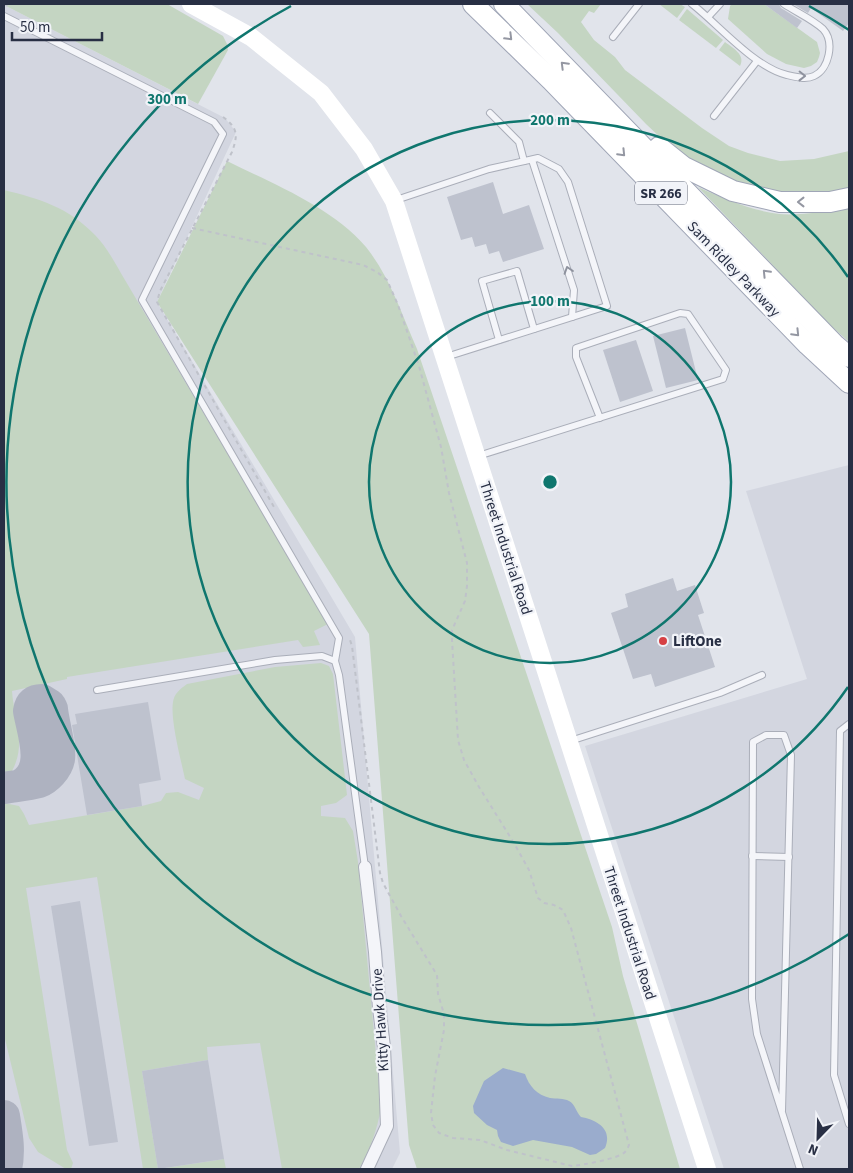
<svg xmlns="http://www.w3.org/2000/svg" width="853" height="1173" font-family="'Source Sans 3',sans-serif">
<rect width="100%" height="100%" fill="#e1e4eb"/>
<g fill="#d3d6e0">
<polygon points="4,5 225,118 236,132 157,302 355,637 400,1153 392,1169 4,1169"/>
<polygon points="849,465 849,1169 724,1169 585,746 807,679 746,491"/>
</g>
<g fill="#c4d5c2">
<polygon points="4,4 167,4 223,36 227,44 228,50 198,104 4,5"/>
<polygon points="527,4 601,4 594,13 589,11 581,22 594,40 615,57 625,70 702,128 729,146 748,153 780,161 814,159 849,151 849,192 767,195 683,159 646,124 558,33"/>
<polygon points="659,4 680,4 685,7 677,18"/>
<polygon points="732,4 764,4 817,42 820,53 819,57 817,62 811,66 804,68 786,64 767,54 728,19 730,6"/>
<polygon points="687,9 723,40 716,48 679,20"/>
<path d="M725,42C733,48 746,55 740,66L719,50Z"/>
<path d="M227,161C273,184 332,207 366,247C390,277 402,315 417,349L612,927L623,976L680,1169H417L409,1145L369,634L157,302Z"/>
<path d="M698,187C722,198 753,211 779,214C798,216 831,211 849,207V342L829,324Z"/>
<path d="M4,190C40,199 68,207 95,235C107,247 116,265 125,280L328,624L314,631L320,645L303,647L298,640L67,677V679L12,691C14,720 27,743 12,771L4,774Z"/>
<path d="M321,663L329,666L333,674L347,795L336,803L321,806V816L345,818L353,831L358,862L381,1108C377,1130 370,1150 359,1169H282L260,1043L207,1047L208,1060L142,1071L158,1169H143L97,877L26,888L67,1150L73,1163L71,1169H66L38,1152L29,1138L4,1035V803L19,806L24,814L29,825L142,806L161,801L166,793L178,792L199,800L204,788L185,779C181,760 170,719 173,702C174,694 180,689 187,684L275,667Z"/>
<polygon points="224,1159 226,1169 207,1169 206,1168 159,1169"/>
</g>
<path fill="#9aaccd" d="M503,1068L525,1074C529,1086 537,1095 550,1098C556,1099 564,1098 569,1101C575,1104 576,1112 581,1117C597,1120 613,1129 605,1148L596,1154L590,1155L572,1147L533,1140L513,1146L501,1142L498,1136L497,1130L487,1125L474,1113L473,1106L484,1081Z"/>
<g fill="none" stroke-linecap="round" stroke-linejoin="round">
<g stroke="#aeb2c0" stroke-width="32">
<path d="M4,788C15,786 28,785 39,782C47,779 57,769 59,759C61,749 53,721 52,709L50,705L42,700C34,700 30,703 29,711C33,734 48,771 20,785"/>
<path d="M4,1116C7,1135 10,1151 6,1169"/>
</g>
</g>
<g fill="#bec2ce">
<polygon points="764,4 779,4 781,8 802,21 797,28"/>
<polygon points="793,4 849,4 849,23 843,31 811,8 808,13"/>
<polygon points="493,182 503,214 529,205 544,249 503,262 499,251 489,254 486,244 475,247 472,237 461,240 447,197"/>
<polygon points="685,328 698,380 666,388 653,336"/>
<polygon points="636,340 653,391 620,402 603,350"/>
<polygon points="673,578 677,591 695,585 704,613 698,615 715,667 655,687 651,674 633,679 611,613 628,607 625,594"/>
<polygon points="148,702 161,780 139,784 142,806 87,815 72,725 77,724 75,714"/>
<polygon points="80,901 118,1142 89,1146 51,906"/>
<polygon points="208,1060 224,1159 158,1169 142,1071"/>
</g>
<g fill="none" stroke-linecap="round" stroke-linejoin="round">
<g stroke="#aaaeb9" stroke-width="8">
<g id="lane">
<path d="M692,4C719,25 754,67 787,75C795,77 806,80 814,76C829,69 835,42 823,29C812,19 796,12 784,4"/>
<polyline points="4,16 214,122 223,134 142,300 339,638 335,661"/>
<polyline points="708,17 720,4"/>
<polyline points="613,37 639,4"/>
<polyline points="490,113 519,142 524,161"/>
<polyline points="714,116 757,61"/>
<polyline points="532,160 574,290 572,317"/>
<polyline points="396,200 489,169 538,158 559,169 568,182 607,306 446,357"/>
<polyline points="499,340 482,281 517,271 534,329"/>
<polyline points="478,456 723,379 726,370 688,314 680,313 576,348 576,357 600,418"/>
<polyline points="97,690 275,660 322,656 335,661 339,675 365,867"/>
<polyline points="849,724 840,731 834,1075 849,1124"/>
<polyline points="570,741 720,693 762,675"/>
<polyline points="752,856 789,857"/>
<polyline points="782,1111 791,755 784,735 766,735 753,742 752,999 757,1034 800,1169"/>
</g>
</g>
<g stroke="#aaaeb9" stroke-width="14">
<polyline id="street" points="365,867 375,952 379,1008 384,1047 387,1126 367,1169"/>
</g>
<g stroke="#a0a6b7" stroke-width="22">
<g id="primary">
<polyline points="473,4 551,80 808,345 849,383"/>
<polyline points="504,4 834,344 849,357"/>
<polyline points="659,147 684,167 733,191 780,202 830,202 849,198"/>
</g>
</g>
<g stroke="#bfc2ca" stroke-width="2" stroke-dasharray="4 4" stroke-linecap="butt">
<polyline points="4,4 10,7"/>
<path d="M223,117C238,128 238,135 232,152L160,291L157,302L274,507"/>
<path d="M192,228L363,265L377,272L387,280L398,305L419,366L441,447L449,493L467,563V586L465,601L452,630V640L458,740L464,760L479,787L514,843L529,870L538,898L544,903L554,905L563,910L571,928L629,1145C628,1147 627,1150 625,1152C618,1159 582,1165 572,1166L507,1150L480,1140L453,1138L439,1133L433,1125L431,1113L435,1076L444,1030V1014L438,994L437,975L401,916L383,883L380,873L352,646L349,637"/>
</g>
<use href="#lane" stroke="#f4f5f9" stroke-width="6"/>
<use href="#street" stroke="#f4f5f9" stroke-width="12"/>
<polyline stroke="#fff" stroke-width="18" points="191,4 251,37 321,93 364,149 394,201 707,1169"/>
<use href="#primary" stroke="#fff" stroke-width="20"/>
</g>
<defs><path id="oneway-chevron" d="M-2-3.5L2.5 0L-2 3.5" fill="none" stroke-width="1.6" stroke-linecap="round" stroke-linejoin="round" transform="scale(1.25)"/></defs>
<g stroke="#9497a2">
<use href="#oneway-chevron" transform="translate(509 37) rotate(45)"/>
<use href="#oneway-chevron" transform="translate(564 65) rotate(-135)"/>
<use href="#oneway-chevron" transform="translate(622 153) rotate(46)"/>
<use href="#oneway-chevron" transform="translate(801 202) rotate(180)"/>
<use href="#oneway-chevron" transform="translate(766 273) rotate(-134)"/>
<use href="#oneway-chevron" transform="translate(796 333) rotate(46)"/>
</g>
<g stroke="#8e929e">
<use href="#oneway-chevron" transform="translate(802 76) rotate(1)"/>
<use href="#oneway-chevron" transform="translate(568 270) rotate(-108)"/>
</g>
<g fill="none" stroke="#0f766e" stroke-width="2.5">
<circle cx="550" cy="482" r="181"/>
<path d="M848 687A362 362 0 1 1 848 277"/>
<path d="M849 934A542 542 0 1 1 291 6M809 6A542 542 0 0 1 849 30"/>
</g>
<circle fill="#d64044" stroke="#f1f3f8" stroke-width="2" cx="663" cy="641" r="5"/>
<g text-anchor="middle" stroke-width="4.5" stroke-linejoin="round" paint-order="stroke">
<rect fill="#f1f3f8" stroke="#646a7a" stroke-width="1" x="635" y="181.5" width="52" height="23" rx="4"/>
<g font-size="14" font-weight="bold" fill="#282f44">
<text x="661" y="198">SR 266</text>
</g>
<g font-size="15" fill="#282f44" stroke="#f1f3f8">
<text transform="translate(734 269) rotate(46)" y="5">Sam Ridley Parkway</text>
<text transform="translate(506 548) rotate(72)" y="5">Threet Industrial Road</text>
<text transform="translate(630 933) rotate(72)" y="5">Threet Industrial Road</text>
<text transform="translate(380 1020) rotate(-94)" y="5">Kitty Hawk Drive</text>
</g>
<g font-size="15" font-weight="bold" fill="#282f44" stroke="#f1f3f8" text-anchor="start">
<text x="673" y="646">LiftOne</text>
</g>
</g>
<circle cx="550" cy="482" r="8" fill="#0f766e" stroke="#f1f3f8" stroke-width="2.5"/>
<g font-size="15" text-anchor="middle" font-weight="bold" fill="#0f766e" stroke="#f1f3f8" stroke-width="4.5" stroke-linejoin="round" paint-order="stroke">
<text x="167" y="104">300 m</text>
<text x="550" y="125">200 m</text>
<text x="550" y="306">100 m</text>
</g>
<rect width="853" height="1173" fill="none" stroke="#282f44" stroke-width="10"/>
<g transform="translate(818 1138) rotate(203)" stroke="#f1f3f8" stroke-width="4" paint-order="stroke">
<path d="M0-4L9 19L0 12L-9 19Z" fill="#282f44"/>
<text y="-8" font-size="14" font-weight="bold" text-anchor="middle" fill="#282f44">N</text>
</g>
<path d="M12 32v8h90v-8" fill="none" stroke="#282f44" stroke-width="2.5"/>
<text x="20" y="32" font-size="15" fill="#282f44" stroke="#f1f3f8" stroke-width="4" paint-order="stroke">50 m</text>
</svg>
